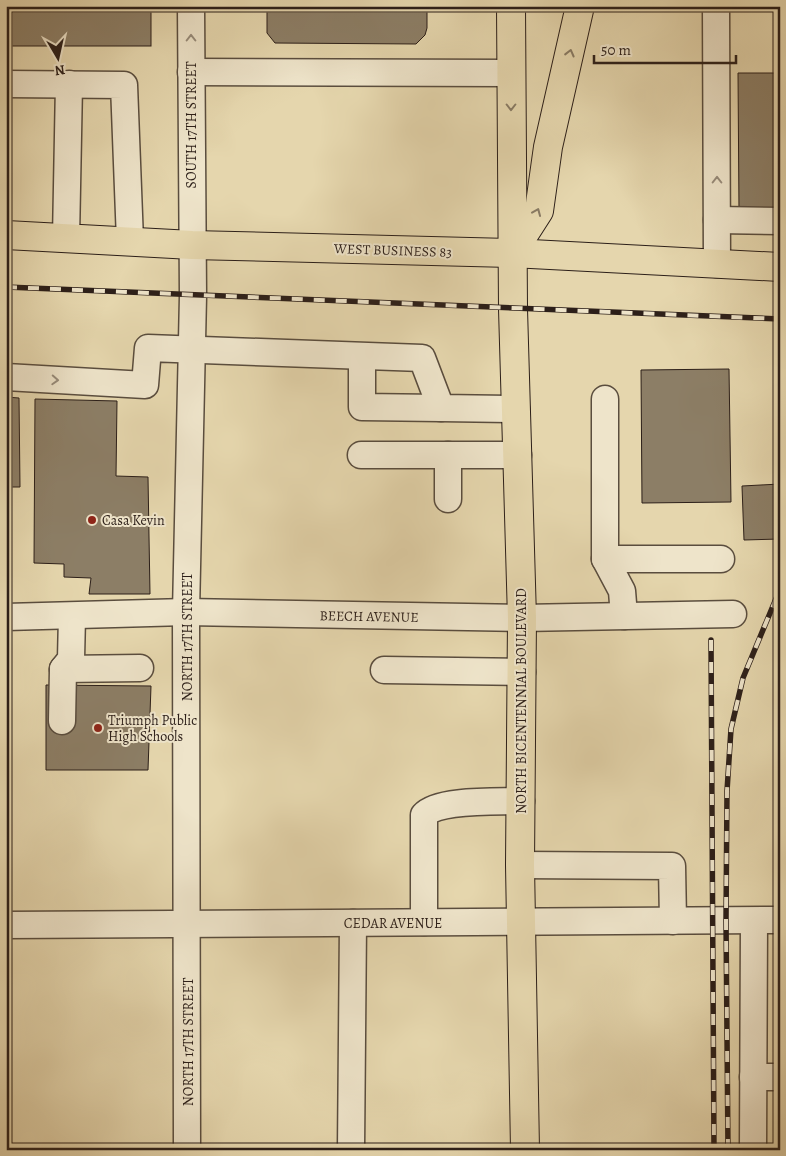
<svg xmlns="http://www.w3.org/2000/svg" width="786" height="1156" font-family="Alegreya,serif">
<rect width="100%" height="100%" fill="#e5d6ad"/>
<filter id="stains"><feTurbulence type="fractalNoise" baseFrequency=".004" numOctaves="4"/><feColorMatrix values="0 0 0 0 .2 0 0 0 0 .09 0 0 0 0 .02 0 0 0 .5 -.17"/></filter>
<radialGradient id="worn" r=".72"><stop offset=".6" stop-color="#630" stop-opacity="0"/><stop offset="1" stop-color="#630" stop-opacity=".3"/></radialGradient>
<g fill="#8c7e66" stroke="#2c1f19">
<rect x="6" y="6" width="145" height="40"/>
<polygon points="267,6 427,6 427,28 425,35 416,44 275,43 267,33"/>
<polygon points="738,73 780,73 780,205 777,205 777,211 739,211"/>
<polygon points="729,369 731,502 642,503 641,370"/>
<polygon points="6,397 19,398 20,487 6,487"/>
<polygon points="35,399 117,401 116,476 148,477 150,594 89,594 91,578 64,577 64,564 34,563"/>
<polygon points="780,484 780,539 744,540 742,486"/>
<polygon points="46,685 151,686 148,770 46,770"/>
</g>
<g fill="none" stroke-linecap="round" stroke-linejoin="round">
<g stroke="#5a4d3e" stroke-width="29">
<g id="minor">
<polyline points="716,6 717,264"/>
<polyline points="191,72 511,73"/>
<polyline points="6,84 124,85 130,241"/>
<polyline points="717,220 780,221"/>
<polyline points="66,238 69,84"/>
<polyline points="362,357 362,407 441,408"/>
<polyline points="6,377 145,385 148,348 422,358 441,408 516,409"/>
<polyline points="605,399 605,559 622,591 624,616"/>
<polyline points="361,455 518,455"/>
<polyline points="448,455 448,499"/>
<polyline points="605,559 721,559"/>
<polyline points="6,617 186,612 522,618 733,614"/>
<polyline points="63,669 140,668"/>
<polyline points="384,670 522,672"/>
<polyline points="62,721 63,669 71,659 72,616"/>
<polyline points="520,865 672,866 673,921"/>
<path d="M424,922V815C438,799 498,802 521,801"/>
<polyline points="6,925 780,920"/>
<polyline points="753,1077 780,1077"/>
<polyline points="187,1150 186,612 193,296 191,6"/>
<polyline points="351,1150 353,923"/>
<polyline points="753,1150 754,921"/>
</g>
</g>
<g stroke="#2c1f19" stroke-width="30">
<g id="major">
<polyline points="511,6 513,309 522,618 520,865 525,1150"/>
<polyline points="6,235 192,245 512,253 780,267"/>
<polyline points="512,253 539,211 548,147 580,6"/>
</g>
</g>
<use href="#minor" stroke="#eee4ca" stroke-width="26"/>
<use href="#major" stroke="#e5d6ad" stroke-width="28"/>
<g stroke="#2c1f19" stroke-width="5.5">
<g id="rail">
<polyline points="6,287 780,319"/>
<polyline points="711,640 714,1150"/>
<polyline points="728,1150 726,921 727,791 731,729 743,678 780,589"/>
</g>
</g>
<use href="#rail" stroke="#eee4ca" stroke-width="4" stroke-dasharray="11" stroke-linecap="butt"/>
</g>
<defs><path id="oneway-chevron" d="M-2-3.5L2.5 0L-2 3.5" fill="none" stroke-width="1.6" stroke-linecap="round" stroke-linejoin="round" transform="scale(1.25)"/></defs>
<g stroke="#978b7a">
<use href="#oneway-chevron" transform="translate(191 38) rotate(-90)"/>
<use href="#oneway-chevron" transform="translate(717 180) rotate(-90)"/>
<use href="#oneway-chevron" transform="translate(55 380) rotate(3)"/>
</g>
<g stroke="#887a63">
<use href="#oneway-chevron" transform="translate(570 53) rotate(-76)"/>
<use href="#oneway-chevron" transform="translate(511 107) rotate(90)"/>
<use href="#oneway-chevron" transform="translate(537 212) rotate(-67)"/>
</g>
<g fill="#8f2418" stroke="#eee4ca" stroke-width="2">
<circle cx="92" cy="520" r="5"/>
<circle cx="98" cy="728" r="5"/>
</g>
<g text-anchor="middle" stroke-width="4" stroke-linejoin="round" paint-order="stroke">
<g font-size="14" fill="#2c1f19" stroke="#eee4ca">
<text transform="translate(191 125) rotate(-90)" y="5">SOUTH 17TH STREET</text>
<text transform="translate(393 250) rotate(2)" y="5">WEST BUSINESS 83</text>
<text transform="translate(369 616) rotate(1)" y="5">BEECH AVENUE</text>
<text transform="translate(187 637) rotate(-90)" y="5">NORTH 17TH STREET</text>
<text transform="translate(521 701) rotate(-90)" y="5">NORTH BICENTENNIAL BOULEVARD</text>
<text x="393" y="928">CEDAR AVENUE</text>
<text transform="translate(188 1042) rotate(-90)" y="5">NORTH 17TH STREET</text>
</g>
<g font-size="14" fill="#2c1f19" stroke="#eee4ca" text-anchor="start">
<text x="102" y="525">Casa Kevin</text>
<text x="108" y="725">Triumph Public<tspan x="108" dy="16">High Schools</tspan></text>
</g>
</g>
<rect width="786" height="1156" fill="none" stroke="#e5d6ad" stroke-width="25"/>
<rect x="8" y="8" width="771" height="1141" fill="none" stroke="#2c1f19" stroke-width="2.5"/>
<rect x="12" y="12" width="761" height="1131" fill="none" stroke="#2c1f19"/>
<g transform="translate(58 58) rotate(171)" stroke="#eee4ca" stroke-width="4" paint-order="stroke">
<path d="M0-4L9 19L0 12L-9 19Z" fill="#2c1f19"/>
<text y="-8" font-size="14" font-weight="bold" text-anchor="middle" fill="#2c1f19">N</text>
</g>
<path d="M594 55v8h142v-8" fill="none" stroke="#2c1f19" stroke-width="2.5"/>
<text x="601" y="55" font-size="15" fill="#2c1f19" stroke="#eee4ca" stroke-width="4" paint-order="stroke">50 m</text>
<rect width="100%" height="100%" filter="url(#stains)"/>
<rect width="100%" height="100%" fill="url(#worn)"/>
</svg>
